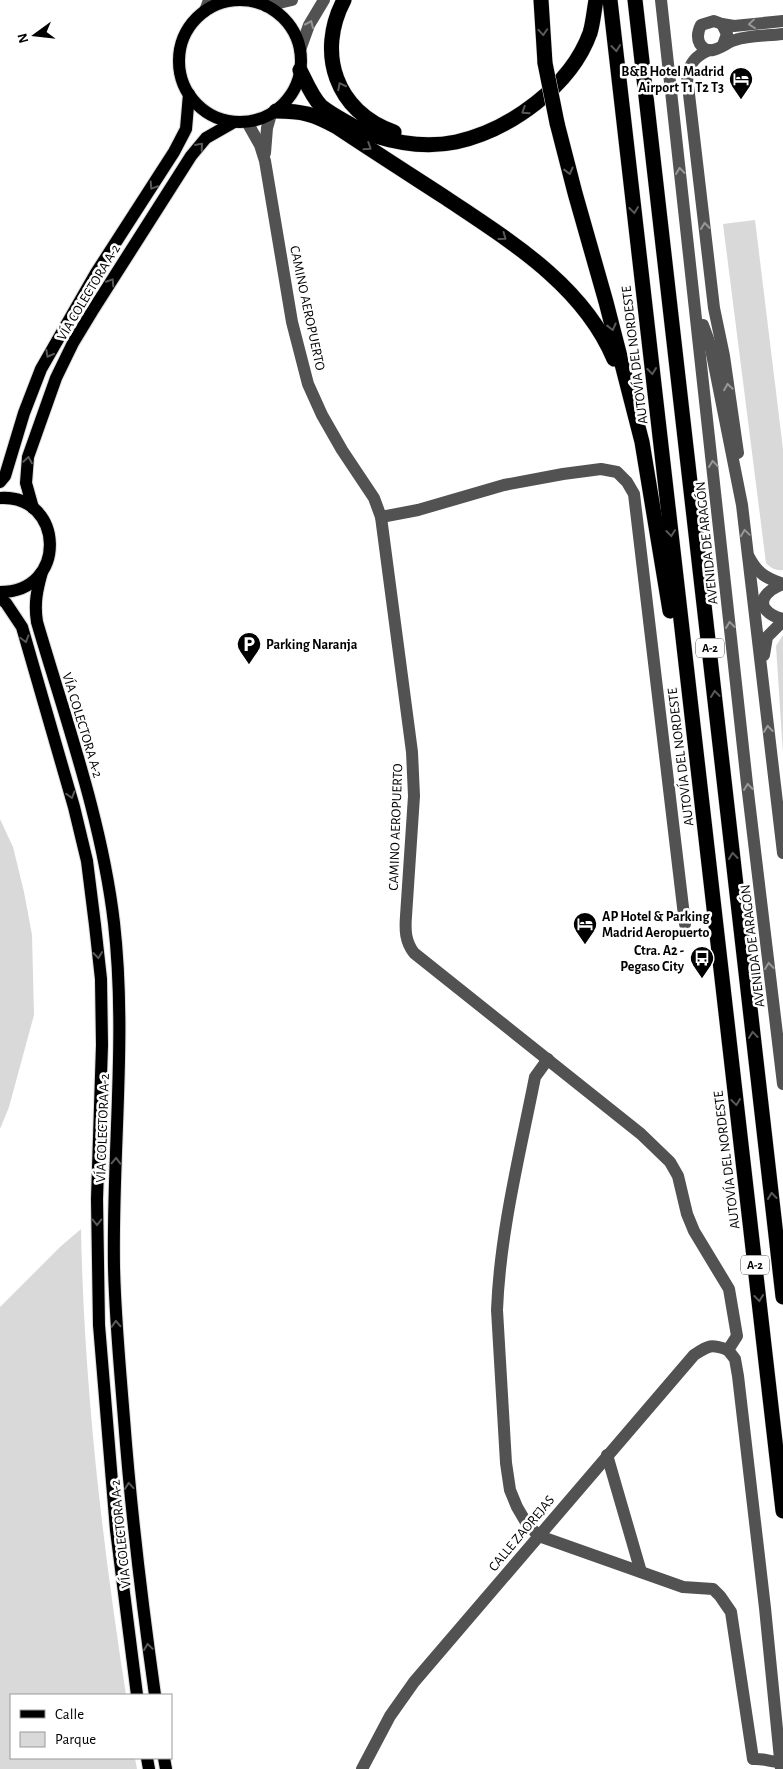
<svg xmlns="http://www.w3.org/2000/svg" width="783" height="1769" font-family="'Alegreya Sans',sans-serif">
<rect width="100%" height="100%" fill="#fff"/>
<g fill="#d9d9d9">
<path d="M755,220L783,449V570C776,571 771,568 766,563L723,224Z"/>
<polygon points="783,635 783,754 776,646"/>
<polygon points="0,819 13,847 24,892 32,935 34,1015 9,1107 0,1129"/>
<path d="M81,1229C84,1386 102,1541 126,1695H11V1758H135L137,1769H0V1307L60,1247Z"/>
</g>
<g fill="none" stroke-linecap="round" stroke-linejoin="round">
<g stroke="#dbdbdb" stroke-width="14">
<g id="major">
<circle cx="240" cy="61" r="61"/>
<polyline points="0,482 5,476 24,413 41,369 96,273 174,152 186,129 189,94"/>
<path d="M0,498C64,494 69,592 0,592"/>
<polyline points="33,508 26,483 28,457 56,378 73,343 93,310 191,156 206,138 234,122"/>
<path d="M42,572C37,590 34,603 37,622C66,721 102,820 114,923C127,1037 112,1152 114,1266C115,1317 120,1368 124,1419C131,1512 142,1603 155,1695"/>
<polyline points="0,598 6,603 22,627 74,807 87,861 95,925 101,979 102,1045 97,1199 99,1325 116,1530 137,1695"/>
<polyline points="147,1758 149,1769"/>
<polyline points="164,1758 166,1769"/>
</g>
</g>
<g stroke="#dbdbdb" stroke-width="16">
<g id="highway">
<path d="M344,0C316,53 336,112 394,132"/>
<polyline points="541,0 545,63"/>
<polyline points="610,0 783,1511"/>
<polyline points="635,0 783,1297"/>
<path d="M300,70C306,82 312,97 321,106C331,114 343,120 353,126C384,142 422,149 456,142C510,130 571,86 590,33C593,23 594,11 596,0"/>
<path d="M276,111C302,111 314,114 337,127C373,151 409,174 446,198C510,241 583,285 614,359"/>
<polyline points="557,123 575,193 606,302 642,442 670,611"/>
</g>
</g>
<g stroke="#525252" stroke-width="12">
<polyline points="661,0 747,784 783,1084"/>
<polyline points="266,6 292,0"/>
<polyline points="205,11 209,0"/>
<polyline points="722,24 734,26 783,21"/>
<path d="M723,45L727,34L722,24L714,21L701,25C698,31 696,37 700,44C710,59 724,43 735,40C750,35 768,36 783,34"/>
<polyline points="300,50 309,25 324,0"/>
<path d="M709,50C696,56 690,62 687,77L714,308L724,356L738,453"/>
<path d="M247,122L260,145L265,161L292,322L308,384L322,415L342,450L374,498L381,517L412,752L414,796L406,916C405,930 405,941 414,953L641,1134L670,1162L678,1176L687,1214L694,1231L729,1289L737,1336L728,1350"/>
<polyline points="265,153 267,128 271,114"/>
<polyline points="703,325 710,344 742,505 783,853"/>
<polyline points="381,517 418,510 504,485 563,474 601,469 617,472 627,482 634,494 685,924"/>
<path d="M749,557C758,574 766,578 783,584"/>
<path d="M783,584C778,586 773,588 769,592C754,605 770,616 783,619"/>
<polyline points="764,655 767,637 783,621"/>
<path d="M548,1059L535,1077C520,1153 500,1232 497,1310L506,1463L510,1490L517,1507L527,1524L539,1536L683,1587L713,1589L720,1596L731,1612L753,1759C763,1758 770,1762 780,1762"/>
<polyline points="728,1350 735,1359 738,1376 765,1608 781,1769"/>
<polyline points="607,1455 641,1572"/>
<path d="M362,1769L390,1716L414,1682L694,1355C709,1345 711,1344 728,1350"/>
</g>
<use href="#major" stroke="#000" stroke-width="12"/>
<use href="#highway" stroke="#000" stroke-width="15"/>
<g stroke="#dbdbdb" stroke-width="16" stroke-linecap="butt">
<polyline id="highway-bridge" points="545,63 557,123"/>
</g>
<use href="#highway-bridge" stroke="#000" stroke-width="15"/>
</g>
<defs><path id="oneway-chevron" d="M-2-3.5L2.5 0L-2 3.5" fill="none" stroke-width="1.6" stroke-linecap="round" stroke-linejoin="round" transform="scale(1.25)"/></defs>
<g stroke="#979797">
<use href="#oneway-chevron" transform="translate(310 24) rotate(-66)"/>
<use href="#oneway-chevron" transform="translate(752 24) rotate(174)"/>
<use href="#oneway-chevron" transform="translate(680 171) rotate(-96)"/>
<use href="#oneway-chevron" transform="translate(705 226) rotate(-96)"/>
<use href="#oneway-chevron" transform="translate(728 387) rotate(-99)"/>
<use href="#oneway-chevron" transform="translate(713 464) rotate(-96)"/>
<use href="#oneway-chevron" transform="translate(745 533) rotate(-98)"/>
<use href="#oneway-chevron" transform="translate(730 625) rotate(-96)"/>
<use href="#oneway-chevron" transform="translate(768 729) rotate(-96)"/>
<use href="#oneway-chevron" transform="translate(748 787) rotate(-97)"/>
<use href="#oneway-chevron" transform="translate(769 966) rotate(-97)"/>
</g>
<g stroke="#595959">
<use href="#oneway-chevron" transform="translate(543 32) rotate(86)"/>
<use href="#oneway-chevron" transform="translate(616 48) rotate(84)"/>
<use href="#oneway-chevron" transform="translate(341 86) rotate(-117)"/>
<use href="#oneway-chevron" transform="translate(525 111) rotate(147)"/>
<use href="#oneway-chevron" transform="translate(200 146) rotate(-49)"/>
<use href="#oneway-chevron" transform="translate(368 147) rotate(33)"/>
<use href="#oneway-chevron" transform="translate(569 171) rotate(76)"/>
<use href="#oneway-chevron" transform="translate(153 186) rotate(123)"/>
<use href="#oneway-chevron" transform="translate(634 210) rotate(83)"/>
<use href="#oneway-chevron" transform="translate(503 237) rotate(36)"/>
<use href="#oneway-chevron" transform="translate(111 282) rotate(-57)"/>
<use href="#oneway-chevron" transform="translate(612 327) rotate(76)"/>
<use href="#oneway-chevron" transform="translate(49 354) rotate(118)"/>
<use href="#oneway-chevron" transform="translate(652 371) rotate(83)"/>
<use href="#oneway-chevron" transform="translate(28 460) rotate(-81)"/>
<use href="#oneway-chevron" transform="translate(671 533) rotate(83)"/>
<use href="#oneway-chevron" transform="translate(25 639) rotate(74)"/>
<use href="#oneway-chevron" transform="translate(715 694) rotate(-97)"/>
<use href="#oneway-chevron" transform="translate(71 795) rotate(74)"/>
<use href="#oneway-chevron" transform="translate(733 856) rotate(-96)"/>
<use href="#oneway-chevron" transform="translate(98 955) rotate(84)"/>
<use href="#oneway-chevron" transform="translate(753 1035) rotate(-96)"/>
<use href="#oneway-chevron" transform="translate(736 1102) rotate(83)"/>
<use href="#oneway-chevron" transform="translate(116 1161) rotate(-88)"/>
<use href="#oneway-chevron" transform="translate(772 1196) rotate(-96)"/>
<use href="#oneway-chevron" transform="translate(97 1222) rotate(90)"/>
<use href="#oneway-chevron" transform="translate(759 1298) rotate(83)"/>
<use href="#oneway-chevron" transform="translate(116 1324) rotate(-93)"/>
<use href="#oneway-chevron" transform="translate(129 1486) rotate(-95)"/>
<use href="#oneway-chevron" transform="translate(148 1647) rotate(-98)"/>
</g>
<defs>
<g id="hotel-pin" transform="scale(1.25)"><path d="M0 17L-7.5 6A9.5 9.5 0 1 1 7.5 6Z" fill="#000" stroke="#fff"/><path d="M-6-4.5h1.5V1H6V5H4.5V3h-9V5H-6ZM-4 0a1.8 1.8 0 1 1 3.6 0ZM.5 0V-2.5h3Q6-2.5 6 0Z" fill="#fff"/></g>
<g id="parking-pin" transform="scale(1.25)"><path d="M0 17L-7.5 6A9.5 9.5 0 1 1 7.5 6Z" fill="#000" stroke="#fff"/><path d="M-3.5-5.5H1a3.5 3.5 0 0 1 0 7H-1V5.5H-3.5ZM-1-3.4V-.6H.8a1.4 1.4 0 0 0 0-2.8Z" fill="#fff"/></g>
<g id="bus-pin" transform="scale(1.25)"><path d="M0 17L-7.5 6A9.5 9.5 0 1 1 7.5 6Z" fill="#000" stroke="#fff"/><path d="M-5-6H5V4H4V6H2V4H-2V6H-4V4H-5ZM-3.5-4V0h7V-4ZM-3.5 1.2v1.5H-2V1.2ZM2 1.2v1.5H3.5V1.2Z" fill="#fff"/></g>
</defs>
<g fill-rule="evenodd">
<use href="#hotel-pin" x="741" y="79"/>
<use href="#parking-pin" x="249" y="644"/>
<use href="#hotel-pin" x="585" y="924"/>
<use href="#bus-pin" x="702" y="958"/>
</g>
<g text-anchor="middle" stroke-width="5" stroke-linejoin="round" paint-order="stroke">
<g fill="#fff" stroke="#4c4c4c" stroke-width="1">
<rect x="696" y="638.5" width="28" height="19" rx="4"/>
<rect x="741" y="1255.5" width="28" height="19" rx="4"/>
</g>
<g font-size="12" font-weight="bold" fill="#000">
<text x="710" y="652">A-2</text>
<text x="755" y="1269">A-2</text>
</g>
<g font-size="14" font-weight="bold" fill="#000" stroke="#fff" text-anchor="end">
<text x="724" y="76">B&amp;B Hotel Madrid<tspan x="724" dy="16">Airport T1 T2 T3</tspan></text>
<text x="266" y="649" text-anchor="start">Parking Naranja</text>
<text x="602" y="921" text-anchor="start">AP Hotel &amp; Parking<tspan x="602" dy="16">Madrid Aeropuerto</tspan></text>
<text x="684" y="955">Ctra. A2 -<tspan x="684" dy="16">Pegaso City</tspan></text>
</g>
<g font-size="14" fill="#000" stroke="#fff">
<text transform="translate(88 292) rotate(-59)" y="5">VÍA COLECTORA A-2</text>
<text transform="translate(308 308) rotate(78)" y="5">CAMINO AEROPUERTO</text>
<text transform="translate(634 355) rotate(-97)" y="5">AUTOVÍA DEL NORDESTE</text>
<text transform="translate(706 543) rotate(-96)" y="5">AVENIDA DE ARAGÓN</text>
<text transform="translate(83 725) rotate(73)" y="5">VÍA COLECTORA A-2</text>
<text transform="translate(680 757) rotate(-97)" y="5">AUTOVÍA DEL NORDESTE</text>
<text transform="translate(395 827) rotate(-88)" y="5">CAMINO AEROPUERTO</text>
<text transform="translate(752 946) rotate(-97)" y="5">AVENIDA DE ARAGÓN</text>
<text transform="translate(102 1128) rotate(-88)" y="5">VÍA COLECTORA A-2</text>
<text transform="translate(726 1160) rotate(-97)" y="5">AUTOVÍA DEL NORDESTE</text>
<text transform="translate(521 1533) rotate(-50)" y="5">CALLE ZAOREJAS</text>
<text transform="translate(120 1534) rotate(-96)" y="5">VÍA COLECTORA A-2</text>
</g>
</g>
<rect x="10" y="1694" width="162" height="65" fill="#ffffff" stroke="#999999"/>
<rect x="20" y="1710" width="25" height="8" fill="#000000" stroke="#999999"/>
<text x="55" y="1719" font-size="15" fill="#000000">Calle</text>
<rect x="20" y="1732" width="25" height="15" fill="#d9d9d9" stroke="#999999"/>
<text x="55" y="1744" font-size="15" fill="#000000">Parque</text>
<g transform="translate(35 35) rotate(255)" stroke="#ffffff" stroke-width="4" paint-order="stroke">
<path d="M0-4L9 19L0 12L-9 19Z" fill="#000000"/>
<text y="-8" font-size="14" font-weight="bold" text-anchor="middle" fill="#000000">N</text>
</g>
</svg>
